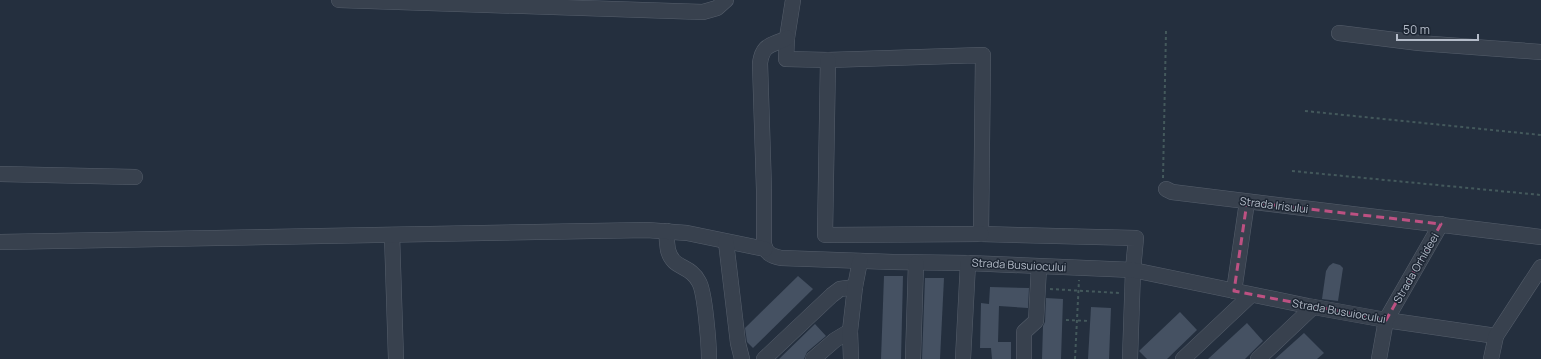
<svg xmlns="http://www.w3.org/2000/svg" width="1541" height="359" font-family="Manrope,sans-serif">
<rect width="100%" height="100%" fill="#242f3e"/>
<g fill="#455162">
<polygon points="1333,263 1340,265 1343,268 1338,301 1322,299 1326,271 1329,266"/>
<polygon points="798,276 813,289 753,348 747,342 745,328"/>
<polygon points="884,276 903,276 901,359 881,359"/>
<polygon points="925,278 944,278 940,359 922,359"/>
<polygon points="990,287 1029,288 1028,308 999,306 998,342 1011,342 1011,359 992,359 991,348 980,348 981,303 989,304"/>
<polygon points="1046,298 1063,299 1061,359 1042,359 1043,326 1045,322"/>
<polygon points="1091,307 1111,308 1109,359 1088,359"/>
<polygon points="1180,312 1197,330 1167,359 1147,359 1139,351"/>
<polygon points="1247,323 1263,341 1245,359 1208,359"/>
<polygon points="815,324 826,336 807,352 804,359 779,359"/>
<polygon points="1304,333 1324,353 1317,359 1275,359"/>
</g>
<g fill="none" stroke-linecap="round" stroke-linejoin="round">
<g stroke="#565f6c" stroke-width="16">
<g id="minor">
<polyline points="339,0 703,12 717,8 726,0"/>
<polyline points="793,0 787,38 786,59 828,60 983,55 981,234 1136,238 1133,270 1130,359"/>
<polyline points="1339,33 1419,43 1541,52"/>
<path d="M787,38C772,46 763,43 760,63L764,190V244C766,254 772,256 781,258L893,262L968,263L1133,270L1308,306L1386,320L1496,336"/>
<polyline points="828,60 825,235 981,234"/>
<polyline points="0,174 135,177"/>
<polyline points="1166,189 1172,192 1541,237"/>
<path d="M667,231C666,238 667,243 668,250C673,270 690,264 699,282C705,292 709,345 709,359"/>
<polyline points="392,235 396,359"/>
<polyline points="0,242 647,230 687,233 765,249"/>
<polyline points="726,242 738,343 742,359"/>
<polyline points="1234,291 1247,202"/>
<polyline points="764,359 832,295 840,289 855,287"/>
<polyline points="813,359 835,340 850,331"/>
<polyline points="851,359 850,331 855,287 860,261"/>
<polyline points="913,359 916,263"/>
<polyline points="963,359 968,263"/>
<polyline points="1024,359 1024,332 1036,321 1039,267"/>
<polyline points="1183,359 1251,295"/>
<polyline points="1258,359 1313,307"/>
<polyline points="1379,359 1386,320 1441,224"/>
<polyline points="1491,359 1496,336 1541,267"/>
</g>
</g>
<g stroke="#44595c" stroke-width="2" stroke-dasharray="3 3" stroke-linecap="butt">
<polyline points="1305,111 1541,135"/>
<polyline points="1292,171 1541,195"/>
<polyline points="1163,178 1166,31"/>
<polyline points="1050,289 1119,293"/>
<polyline points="1066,320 1090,321"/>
<polyline points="1075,359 1079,280"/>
</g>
<use href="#minor" stroke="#38414e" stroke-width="15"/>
</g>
<path fill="none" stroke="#bd5182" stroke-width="3" stroke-dasharray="8 5" stroke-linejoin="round" d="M1247,202L1441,224L1386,320L1234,291Z"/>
<g text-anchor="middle" stroke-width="3" stroke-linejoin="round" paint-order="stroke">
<g font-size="11" fill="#b4bcc9" stroke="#1d2633">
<text transform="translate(1274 205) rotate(7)" y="4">Strada Irisului</text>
<text transform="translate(1019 265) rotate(3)" y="4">Strada Busuiocului</text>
<text transform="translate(1416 268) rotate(-60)" y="4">Strada Orhideei</text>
<text transform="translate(1339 311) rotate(10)" y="4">Strada Busuiocului</text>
</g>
</g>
<path d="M1397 34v6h81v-6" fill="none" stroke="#b4bcc9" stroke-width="2"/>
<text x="1403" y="34" font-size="12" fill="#b4bcc9" stroke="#1d2633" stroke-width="3" paint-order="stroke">50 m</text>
</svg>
